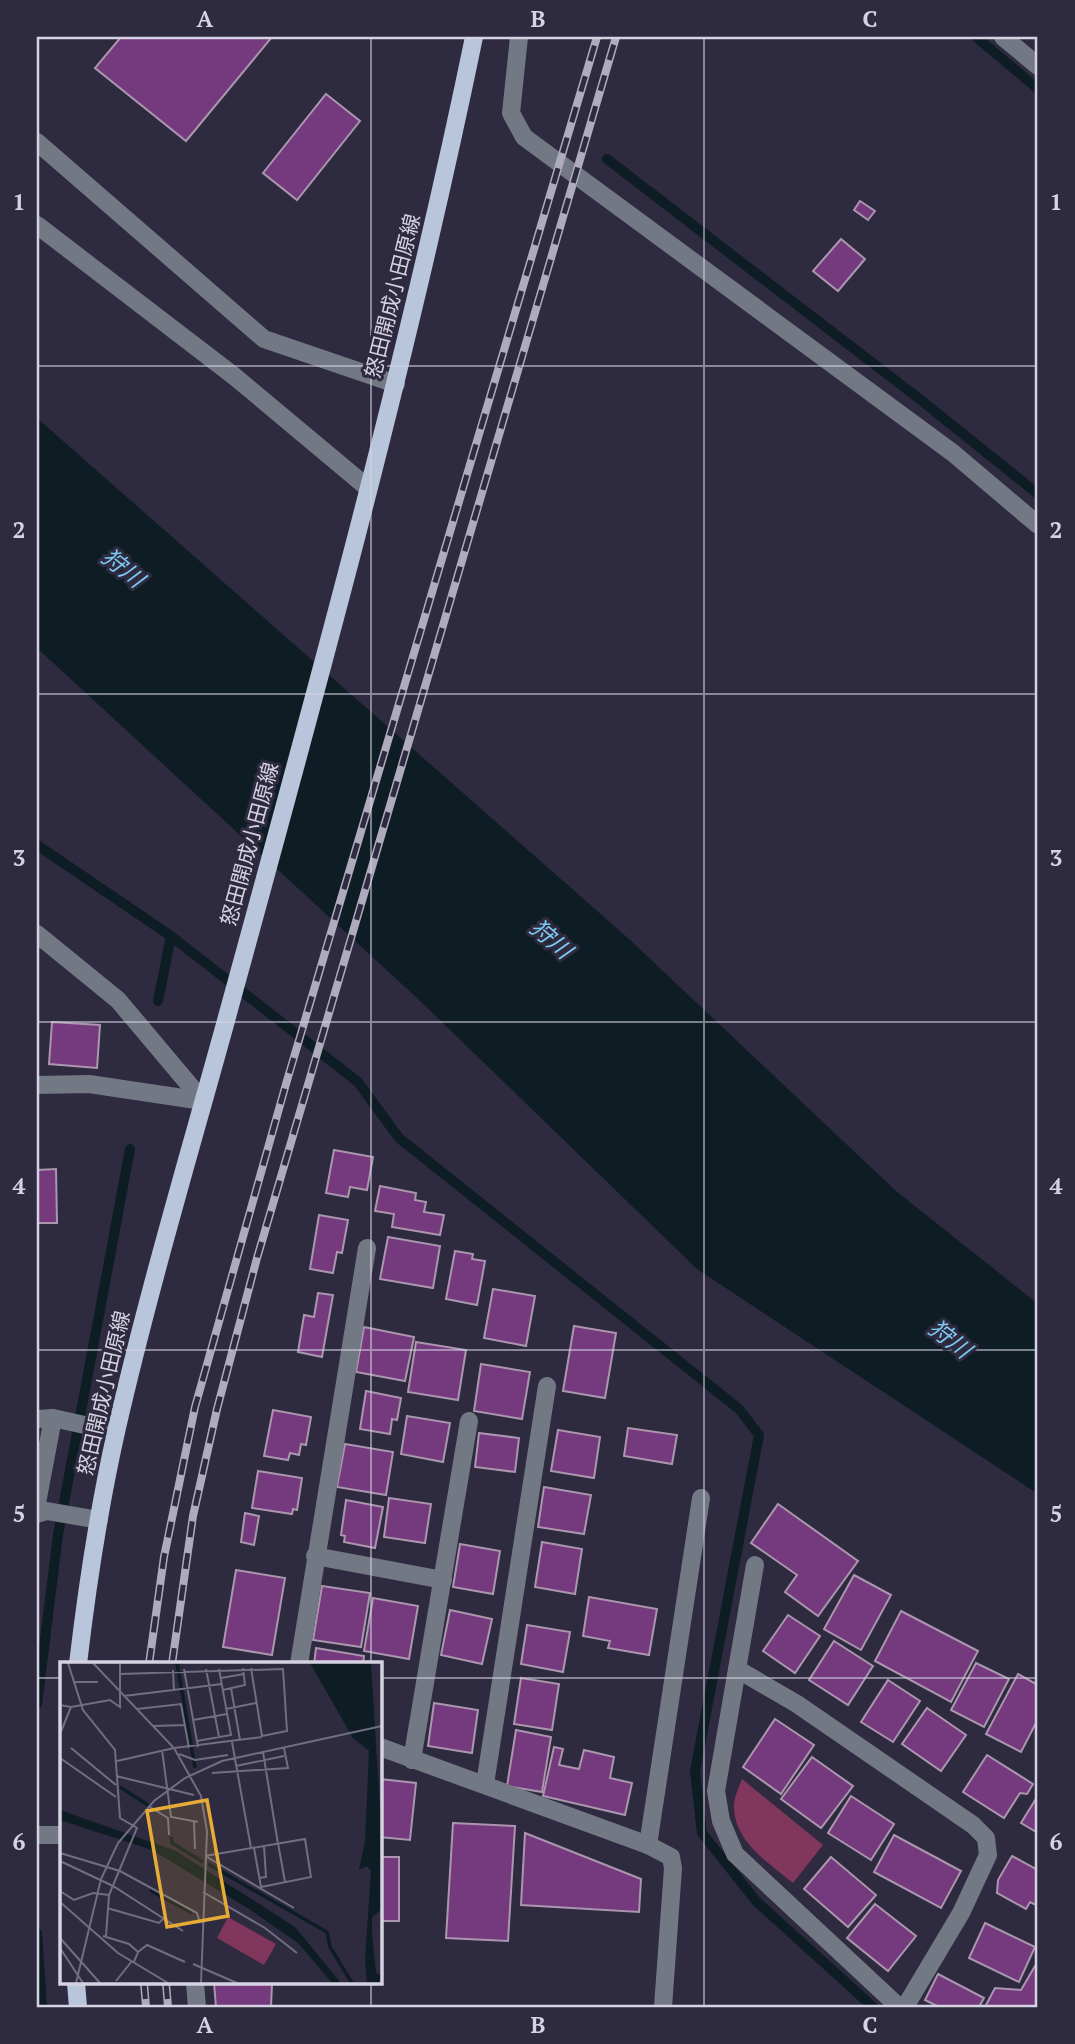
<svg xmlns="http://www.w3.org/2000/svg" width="1075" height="2044" font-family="'PT Serif','Noto Sans JP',serif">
<rect width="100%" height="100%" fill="#2e2a40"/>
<path fill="#81365b" d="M742,1779L823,1845L793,1883C768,1862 734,1842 734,1806C734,1797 739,1787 742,1779Z"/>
<polygon fill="#0e1d24" points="37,418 629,939 896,1191 1038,1304 1038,1494 697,1269 417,998 37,648"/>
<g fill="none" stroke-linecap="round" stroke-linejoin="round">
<g stroke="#0e1d24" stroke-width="10">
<polyline points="976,37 1038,89"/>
<polyline points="607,159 917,397 1038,494"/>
<polyline points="37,845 171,936 358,1082 399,1138 739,1409 759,1435 695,1771 702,1833 756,1901 873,2007"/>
<polyline points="158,1001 171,936"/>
<polyline points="37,1704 58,1535 130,1149"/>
<polyline points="37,1933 42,2007"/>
</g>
</g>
<g fill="#75397e" stroke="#aa96ad" stroke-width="2">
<polygon points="121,37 272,37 186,141 95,68"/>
<polygon points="326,94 360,121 297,200 263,173"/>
<polygon points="860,201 875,211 868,220 854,210"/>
<polygon points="841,239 865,259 838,291 813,271"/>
<polygon points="52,1022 100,1025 97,1068 49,1064"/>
<polygon points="334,1150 373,1157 367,1190 350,1187 348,1197 326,1193"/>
<polygon points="56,1169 57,1223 37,1223 37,1170"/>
<polygon points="380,1186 416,1193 415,1200 426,1202 424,1212 444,1215 440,1235 392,1227 394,1214 375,1211"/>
<polygon points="319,1215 348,1220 342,1253 337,1252 333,1273 310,1269"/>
<polygon points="388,1237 440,1246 433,1288 380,1279"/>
<polygon points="455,1251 473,1254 472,1259 485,1261 477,1305 446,1299"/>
<polygon points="493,1289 535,1296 526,1346 484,1338"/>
<polygon points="318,1293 333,1295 322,1357 298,1352 304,1315 314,1317"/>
<polygon points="574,1326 616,1333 605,1398 563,1391"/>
<polygon points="364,1327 414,1337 405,1381 356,1372"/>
<polygon points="416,1342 466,1350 458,1400 408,1392"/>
<polygon points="481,1364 530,1372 522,1419 474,1411"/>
<polygon points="366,1391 401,1398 397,1420 392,1419 390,1434 360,1429"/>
<polygon points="273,1410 311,1417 306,1445 301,1444 299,1455 290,1453 288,1460 264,1456"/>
<polygon points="407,1416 450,1423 443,1462 401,1454"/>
<polygon points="628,1428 677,1435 672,1464 624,1456"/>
<polygon points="558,1430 600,1437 594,1478 551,1471"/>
<polygon points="479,1433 519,1438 515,1472 475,1467"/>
<polygon points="345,1444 393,1452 386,1495 337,1487"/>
<polygon points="258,1471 302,1478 297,1510 293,1509 292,1514 252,1508"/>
<polygon points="544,1487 591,1495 584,1534 538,1527"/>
<polygon points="389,1498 431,1504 425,1543 384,1537"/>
<polygon points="346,1500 383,1507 375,1548 344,1542 345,1536 341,1535"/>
<polygon points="778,1504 858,1561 818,1616 785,1592 797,1575 751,1543"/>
<polygon points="245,1513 259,1516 254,1545 241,1542"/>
<polygon points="542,1542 582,1549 575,1594 535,1587"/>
<polygon points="460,1544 500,1551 493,1594 453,1587"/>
<polygon points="236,1570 285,1578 272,1655 223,1647"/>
<polygon points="854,1575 891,1595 861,1650 824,1629"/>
<polygon points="322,1586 370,1593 361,1647 313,1640"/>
<polygon points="589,1597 657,1609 649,1655 608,1648 610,1641 583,1636"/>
<polygon points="373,1598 418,1606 409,1659 364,1651"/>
<polygon points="450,1610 492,1619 482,1664 441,1655"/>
<polygon points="901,1611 978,1651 951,1702 875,1661"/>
<polygon points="788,1615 820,1636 795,1673 763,1651"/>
<polygon points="527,1625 570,1632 563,1672 521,1664"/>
<polygon points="834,1641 873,1666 848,1705 809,1680"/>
<polygon points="316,1648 364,1656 363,1664 314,1664"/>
<polygon points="976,1663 1009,1679 984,1727 951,1710"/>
<polygon points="1018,1674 1038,1685 1038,1719 1021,1752 986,1734"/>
<polygon points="521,1678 559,1684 552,1730 514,1724"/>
<polygon points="888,1680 920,1701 893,1742 861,1722"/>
<polygon points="434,1703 478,1710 472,1753 428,1746"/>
<polygon points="927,1708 966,1735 941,1771 902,1744"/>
<polygon points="775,1719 814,1745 781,1794 743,1767"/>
<polygon points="516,1730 551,1737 542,1792 507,1786"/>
<polygon points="554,1747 563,1749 559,1765 579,1769 584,1750 614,1757 610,1778 632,1783 625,1815 543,1796"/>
<polygon points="987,1755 1033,1784 1027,1794 1020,1793 1004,1818 963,1792"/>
<polygon points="812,1757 853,1786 821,1828 781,1799"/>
<polygon points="380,1779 416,1783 410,1840 380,1837"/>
<polygon points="851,1796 894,1824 871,1860 828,1833"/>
<polygon points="1037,1797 1038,1798 1038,1833 1021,1823"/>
<polygon points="453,1823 515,1826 508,1941 446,1938"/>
<polygon points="525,1833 641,1879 639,1912 521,1905"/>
<polygon points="894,1835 961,1871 941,1908 874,1872"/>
<polygon points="1012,1856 1038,1870 1038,1906 1030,1902 1026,1909 997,1893 998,1880"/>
<rect x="380" y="1857" width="19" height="64"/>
<polygon points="831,1857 876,1895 848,1927 804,1889"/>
<polygon points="875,1904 916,1936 888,1971 847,1938"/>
<polygon points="985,1923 1035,1947 1019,1982 969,1958"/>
<polygon points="1038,1961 1038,2007 985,2007 995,1988 1021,1990"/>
<polygon points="938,1974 984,1998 979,2007 939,2007 925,2000"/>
<polygon points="214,1983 272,1983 271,2007 216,2007"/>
</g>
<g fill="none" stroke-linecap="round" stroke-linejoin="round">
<g stroke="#737984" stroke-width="18">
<polyline points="519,37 511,113 524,137 953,453 1038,525"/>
<polyline points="1003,37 1038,66"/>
<polyline points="37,142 264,339 396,384"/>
<polyline points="37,225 234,376 368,488"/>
<polyline points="37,934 118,1000 203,1101"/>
<polyline points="37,1085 89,1084 203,1101"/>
<polyline points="37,1419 53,1418 116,1432"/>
<polyline points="37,1503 53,1418"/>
<polyline points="37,1514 47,1511 99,1520"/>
<polyline points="315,1556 443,1580"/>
<polyline points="755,1565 716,1791 721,1821 735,1854 899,2007"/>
<polyline points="299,1664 367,1248"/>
<polyline points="737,1669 797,1704 973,1825 986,1838 988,1855 961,1913 905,2007"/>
<polyline points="380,1747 648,1845 671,1857 673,1868 663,2007"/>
<polyline points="412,1760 469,1421"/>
<polyline points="485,1784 547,1386"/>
<polyline points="37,1835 61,1835"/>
<polyline points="648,1845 701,1498"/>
<polyline points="195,1983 197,2007"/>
</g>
<g stroke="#b9c5db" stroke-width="18">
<path d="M78,1664C87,1587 99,1508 116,1432C148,1292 189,1155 227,1017C316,692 406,367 474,37"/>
<polyline points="76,1983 78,2007"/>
</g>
<g stroke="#aeacbc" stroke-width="8">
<g id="rail">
<polyline points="149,1664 164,1557 195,1407 286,1084 597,37"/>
<polyline points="172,1664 193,1516 217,1409 257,1258 616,37"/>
<polyline points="144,1983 146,2007"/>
<polyline points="166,1983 168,2007"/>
</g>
</g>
<use href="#rail" stroke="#2e2a40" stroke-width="5" stroke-dasharray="16" stroke-linecap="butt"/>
</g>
<path fill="none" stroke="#d5d3e1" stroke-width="2" stroke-opacity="0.55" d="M371,37V1664M704,37V2007M37,366H1038M37,694H1038M37,1022H1038M37,1350H1038M37,1678H61M380,1678H1038M371,1983V2007"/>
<g text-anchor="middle" stroke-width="6" stroke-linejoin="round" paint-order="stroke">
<g font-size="21" fill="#d5d3e1" stroke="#2e2a40">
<text transform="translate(393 296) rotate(-76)" y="7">怒田開成小田原線</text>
<text transform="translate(250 844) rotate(-75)" y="7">怒田開成小田原線</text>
<text transform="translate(104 1393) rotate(-77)" y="7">怒田開成小田原線</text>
</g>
<g font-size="23" font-style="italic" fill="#7ecaf2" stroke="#2e2a40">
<text transform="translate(123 568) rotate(39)" y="8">狩川</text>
<text transform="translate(551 939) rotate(41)" y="8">狩川</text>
<text transform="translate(950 1339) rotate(38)" y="8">狩川</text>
</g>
</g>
<g transform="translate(60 1662)">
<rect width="322" height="322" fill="#2e2a40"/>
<path d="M168,255L216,282L204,303L157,276Z" fill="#81365b"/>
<path d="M250,1H311L322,178V247L312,255V271L316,311L322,314L318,321H307L305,297L311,209L307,204L299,208L305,180L309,89L293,76ZM0,148L116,189L235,265L281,321H272L238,281L189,247L92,188L0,158Z" fill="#0e1d24"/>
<path fill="none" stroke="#0e1d24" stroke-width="3.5" d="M117,1L135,106M60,125L88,143M111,175L112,181L143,200M148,202L267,270L270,285L292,321M90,228L132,251"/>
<path fill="none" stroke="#716e80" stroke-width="2" d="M8,1L23,48L55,88L60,156L77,166L49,233L46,274M33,1L114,86L141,134L147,169L141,321M191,6L202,74M124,7L138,85M146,7L159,75M113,8L114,29M60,12L223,7L227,69L202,74M161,16L184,12M14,20H38M171,26L180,78M163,28L185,23L183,6M64,34L162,22M0,43L11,45L0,72M11,45L50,38L60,45V1M77,47L121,42L129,86M166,47L196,41M133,58L167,52M93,64L125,63M137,79L171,73L159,7M172,80L191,186M11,86L56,123M102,88L111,155L138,160M203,90L218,182M119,92L135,98L168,93M0,96L56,135M57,99L114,86L202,75M176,104L224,94M152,111L228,106L224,86M56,114L134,133M90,145L108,156L109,173M134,160L135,187M218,181L225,220M0,191L60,209L137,251L140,261M145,194L245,177L251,215L201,225L194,186M147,195L234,246M0,199L53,224L123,269M199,216L206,215L204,184M0,229L14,238L33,231L49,233M143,230L205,266L237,291M0,240L58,291L108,321M47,246L99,261L103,257M43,274L69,282L78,290L74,300M0,276L40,321M0,286L23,321M78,290L87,283L125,300M133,302L177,321M56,319L72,299M16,321L41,217L58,181L94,139L125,116L162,99L322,64"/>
<path fill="#e6ac36" fill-opacity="0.15" stroke="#e6ac36" stroke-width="3.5" d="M147,138L168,254L107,265L87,149Z"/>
<rect width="322" height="322" fill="none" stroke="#d5d3e1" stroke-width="3.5"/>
</g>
<rect width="1075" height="2044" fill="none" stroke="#2e2a40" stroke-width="77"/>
<rect x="38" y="38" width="998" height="1968" fill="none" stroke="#d5d3e1" stroke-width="2.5"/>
<g font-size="23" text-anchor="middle" font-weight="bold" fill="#d5d3e1">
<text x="205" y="27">A</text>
<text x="538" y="27">B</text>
<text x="870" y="27">C</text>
<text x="19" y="210">1</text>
<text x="1056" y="210">1</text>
<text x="19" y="538">2</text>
<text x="1056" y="538">2</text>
<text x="19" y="866">3</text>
<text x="1056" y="866">3</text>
<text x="19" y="1194">4</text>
<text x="1056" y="1194">4</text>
<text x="19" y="1522">5</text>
<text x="1056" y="1522">5</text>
<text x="19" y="1850">6</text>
<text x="1056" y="1850">6</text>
<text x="205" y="2033">A</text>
<text x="538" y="2033">B</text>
<text x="870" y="2033">C</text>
</g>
</svg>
